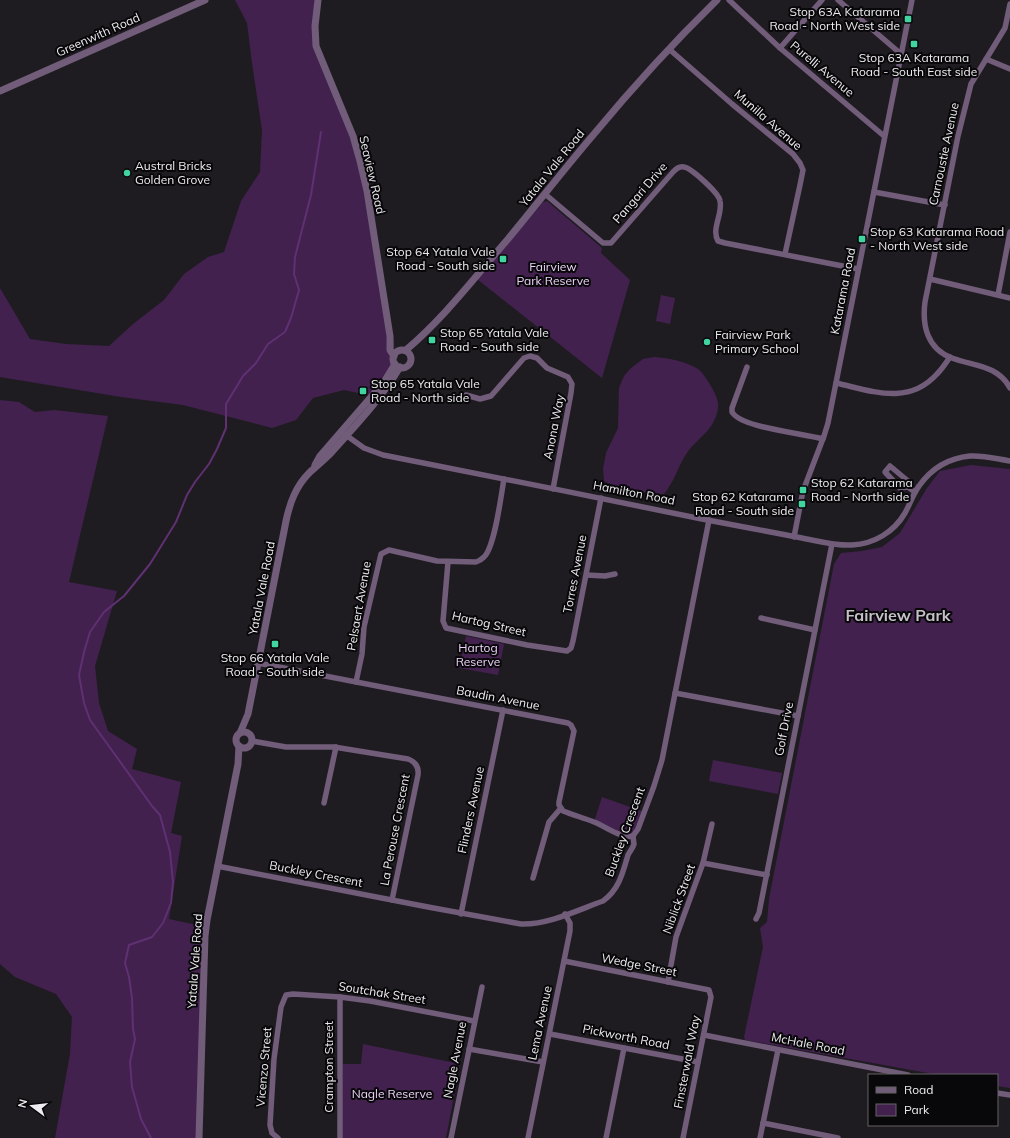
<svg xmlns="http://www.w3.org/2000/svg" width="1010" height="1138" font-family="Mulish,sans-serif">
<rect width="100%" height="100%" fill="#1f1c21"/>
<g fill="#42214f">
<path d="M235,0H318L315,37L335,91L367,191L394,342C396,365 386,380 372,396L344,390L313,398L296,420L272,428L183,405L121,397L0,377V288L30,339L66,344L109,346L133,324L164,300L184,274L208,257L224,252L241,201L260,172L262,130L252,63L247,23Z"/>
<polygon points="547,201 602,248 601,253 630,280 602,378 477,279 543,202"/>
<polygon points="661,295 675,298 670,324 656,321"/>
<path d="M654,357C669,358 685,361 698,369C704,373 718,396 718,403C719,408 716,417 714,421C707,435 693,442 685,456C677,469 674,482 664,494C640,492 627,492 604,481L603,469L606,453L618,428L619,388L624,376L631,368L643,359Z"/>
<polygon points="0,400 19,402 35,412 54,410 108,416 69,582 117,591 95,666 99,703 108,731 137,749 132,769 181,782 171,833 182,836 169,919 206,927 199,1138 55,1138 70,1054 72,1017 56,994 15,977 0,964"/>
<polygon points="971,465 1010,469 1010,1088 997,1086 997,1075 939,1075 745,1040 744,1037 763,947 760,928 767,922 769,899 834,564 841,553 862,551 882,547 900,533 927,488 940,471"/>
<polygon points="466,636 504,644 498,675 459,668"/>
<polygon points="713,760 782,773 778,794 709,781"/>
<polygon points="602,797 644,812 638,829 628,836 594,822"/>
<polygon points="363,1044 460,1064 446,1138 342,1138 343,1064 361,1064"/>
</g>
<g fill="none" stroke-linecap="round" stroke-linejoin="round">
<polyline stroke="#5f3072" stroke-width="2" points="151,1138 141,1119 132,1087 130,1062 135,1039 133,1029 132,998 129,977 125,963 129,945 152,937 163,923 171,903 173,882 170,852 160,815 152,806 90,720 84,703 79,675 84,652 90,632 104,612 124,596 150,564 176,522 187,495 195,482 209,464 217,449 226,428 226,404 243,376 256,363 268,344 285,332 291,318 299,290 294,274 295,257 311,195 321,132"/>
<g stroke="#715c7a" stroke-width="5.5">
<polyline points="729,0 780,48 884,136"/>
<polyline points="838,0 901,54"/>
<path d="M1010,4L1005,28L971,84L958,136L925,302C922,325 927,349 952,358C973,366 998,365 1010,388"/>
<polyline points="780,48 822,0"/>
<polyline points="669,49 732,104 793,154 800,163 803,170 800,185 785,254"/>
<polyline points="986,59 1010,69"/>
<polyline points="874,192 945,205"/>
<path d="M545,194L603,243H611L673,172C676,169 679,166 684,167C691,168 719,193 720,201C723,214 711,229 718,241L725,243L858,269"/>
<polyline points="930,279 1010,298"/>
<polyline points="998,295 1010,232"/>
<path d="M747,367L732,408V412C741,428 803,433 823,439"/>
<path d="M836,383C872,391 908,406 937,374C942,369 946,363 950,357"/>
<polyline points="466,395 480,399 491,396 524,358 530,356 537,358 547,368 568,377 572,384 571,393 553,489"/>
<path d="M343,433L364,448L383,455C489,476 596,497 702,519C735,525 769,532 802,538C818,541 836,546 852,545C874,544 894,532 905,513C910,504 913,494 919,486C931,469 949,458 970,456C983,455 997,459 1010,461"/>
<polyline points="908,487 908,481 890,466 885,472 900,488 908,487 915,492"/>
<polyline points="794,537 803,491 824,436 828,423 912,0"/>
<polyline points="448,562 443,621 446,628 527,645 567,651 571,648 573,641 601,498"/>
<polyline points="587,575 605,576 615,574"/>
<polyline points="761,618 815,630"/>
<path d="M258,663L568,723L571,725L574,731L559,802V805L563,811C573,815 584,818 594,822C605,826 621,839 633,836"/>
<path d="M356,682L362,654L364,627L381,554L389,550L437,561L476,562C479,561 482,559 484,557C495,547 501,495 504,479"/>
<polyline points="675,693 798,716"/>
<path d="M252,741L286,747H334L408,759C416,762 419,767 418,775L392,900"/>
<polyline points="324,803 336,747"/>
<polyline points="703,863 767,875"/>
<path d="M217,866L428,907L521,924C548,925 578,910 603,901C619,890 623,872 628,855C630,851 633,848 634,844L633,836L638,829L654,786L662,760L709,520"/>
<polyline points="533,878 549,822 561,808"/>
<polyline points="461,914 503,710"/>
<polyline points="756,919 759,913 832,544"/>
<polyline points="564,961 709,990 711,997 683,1138"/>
<polyline points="668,982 676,937 703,863 712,824"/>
<polyline points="550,1034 698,1062"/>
<polyline points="704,1035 908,1075"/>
<polyline points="469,1049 543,1062"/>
<polyline points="997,1093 1010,1095"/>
<polyline points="763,1123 838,1138"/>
<polyline points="278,1138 272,1133 270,1125 274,1059 281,1007 286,995 293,994 340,997 370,1001 474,1021"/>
<polyline points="340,1138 340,997"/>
<polyline points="451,1138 482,987"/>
<polyline points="528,1138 570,931 570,923 565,914"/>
<polyline points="606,1138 624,1048"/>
<polyline points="760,1138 778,1050"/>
</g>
<g stroke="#715c7a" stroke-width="7">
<polyline points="318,0 315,26 316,46 353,136 360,161 367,191 390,336 390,350 394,356"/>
<polyline points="0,91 205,0"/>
<path d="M406,350C444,318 475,277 508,239C537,204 565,168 594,134C633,87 674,42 717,0"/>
<circle cx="402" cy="359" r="9"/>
<polyline points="315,465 320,456 384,382 395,364"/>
<circle cx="244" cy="740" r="8"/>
<path d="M240,733L248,714L286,521C290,502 296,486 310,472C317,466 324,460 331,453C355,426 381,399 400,367"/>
<polyline points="199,1138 205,936 207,920 238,764 239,746"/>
</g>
</g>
<g fill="#41d4a1" stroke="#080709" stroke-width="1.5">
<rect x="904" y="15" width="8" height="8" rx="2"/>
<rect x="910" y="40" width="8" height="8" rx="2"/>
<circle cx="127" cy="173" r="4"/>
<rect x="858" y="235" width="8" height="8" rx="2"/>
<rect x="499" y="255" width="8" height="8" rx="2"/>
<rect x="428" y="336" width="8" height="8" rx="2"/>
<circle cx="707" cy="342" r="4"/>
<rect x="359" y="387" width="8" height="8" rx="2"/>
<rect x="799" y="486" width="8" height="8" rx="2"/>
<rect x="798" y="500" width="8" height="8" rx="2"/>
<rect x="271" y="640" width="8" height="8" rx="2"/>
</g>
<g text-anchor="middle" stroke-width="4" stroke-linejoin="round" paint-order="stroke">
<g font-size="12" fill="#eeecf0" stroke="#080709" text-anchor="start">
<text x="900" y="16" text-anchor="end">Stop 63A Katarama<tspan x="900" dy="14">Road - North West side</tspan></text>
<text x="914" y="62" text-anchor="middle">Stop 63A Katarama<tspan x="914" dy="14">Road - South East side</tspan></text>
<text x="135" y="170">Austral Bricks<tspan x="135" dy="14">Golden Grove</tspan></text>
<text x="870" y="236">Stop 63 Katarama Road<tspan x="870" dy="14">- North West side</tspan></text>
<text x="495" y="256" text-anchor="end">Stop 64 Yatala Vale<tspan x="495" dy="14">Road - South side</tspan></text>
<text x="440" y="337">Stop 65 Yatala Vale<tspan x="440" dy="14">Road - South side</tspan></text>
<text x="715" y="339">Fairview Park<tspan x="715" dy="14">Primary School</tspan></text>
<text x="371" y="388">Stop 65 Yatala Vale<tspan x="371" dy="14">Road - North side</tspan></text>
<text x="811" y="487">Stop 62 Katarama<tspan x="811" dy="14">Road - North side</tspan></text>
<text x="794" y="501" text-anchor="end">Stop 62 Katarama<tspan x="794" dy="14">Road - South side</tspan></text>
<text x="275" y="662" text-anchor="middle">Stop 66 Yatala Vale<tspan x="275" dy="14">Road - South side</tspan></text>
</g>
<g font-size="12" fill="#eeecf0" stroke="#080709">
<text transform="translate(98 35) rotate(-24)" y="4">Greenwith Road</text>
<text transform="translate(822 69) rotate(40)" y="4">Purelli Avenue</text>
<text transform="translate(768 120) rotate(41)" y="4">Munilla Avenue</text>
<text transform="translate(944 154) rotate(-78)" y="4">Carnoustie Avenue</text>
<text transform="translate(552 168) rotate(-51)" y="4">Yatala Vale Road</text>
<text transform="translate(372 175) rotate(77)" y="4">Seaview Road</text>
<text transform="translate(640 193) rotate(-49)" y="4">Pangari Drive</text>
<text transform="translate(843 291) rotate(-79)" y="4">Katarama Road</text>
<text transform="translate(554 427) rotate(-79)" y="4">Anona Way</text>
<text transform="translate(634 493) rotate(11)" y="4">Hamilton Road</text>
<text transform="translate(575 574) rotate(-79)" y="4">Torres Avenue</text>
<text transform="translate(262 588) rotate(-79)" y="4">Yatala Vale Road</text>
<text transform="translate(359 606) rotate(-80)" y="4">Pelsaert Avenue</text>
<text transform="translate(489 624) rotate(13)" y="4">Hartog Street</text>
<text transform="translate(498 698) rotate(11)" y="4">Baudin Avenue</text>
<text transform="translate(784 729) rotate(-79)" y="4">Golf Drive</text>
<text transform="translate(471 810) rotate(-78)" y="4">Flinders Avenue</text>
<text transform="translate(395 830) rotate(-79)" y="4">La Perouse Crescent</text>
<text transform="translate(625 832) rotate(-70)" y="4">Buckley Crescent</text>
<text transform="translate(316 874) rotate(11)" y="4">Buckley Crescent</text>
<text transform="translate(679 899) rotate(-70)" y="4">Niblick Street</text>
<text transform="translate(195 961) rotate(-86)" y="4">Yatala Vale Road</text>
<text transform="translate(639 965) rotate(11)" y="4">Wedge Street</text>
<text transform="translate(382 993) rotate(9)" y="4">Soutchak Street</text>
<text transform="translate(540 1023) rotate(-78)" y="4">Lema Avenue</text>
<text transform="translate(626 1037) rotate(11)" y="4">Pickworth Road</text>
<text transform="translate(808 1044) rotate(11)" y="4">McHale Road</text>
<text transform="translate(455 1060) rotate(-79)" y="4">Nagle Avenue</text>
<text transform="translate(687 1062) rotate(-79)" y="4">Finsterwald Way</text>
<text transform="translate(264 1067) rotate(-85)" y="4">Vicenzo Street</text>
<text transform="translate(329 1067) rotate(-90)" y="4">Crampton Street</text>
</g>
<g font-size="12" fill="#ecd2f9" stroke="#080709">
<text x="553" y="271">Fairview<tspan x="553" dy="14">Park Reserve</tspan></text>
<text x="478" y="652">Hartog<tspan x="478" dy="14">Reserve</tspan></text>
<text x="392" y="1098">Nagle Reserve</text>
</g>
<g font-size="16" font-weight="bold" fill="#c6c1c8" stroke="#080709">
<text x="898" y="621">Fairview Park</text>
</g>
</g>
<rect x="868" y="1074" width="130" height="52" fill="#080709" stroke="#646365"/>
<rect x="876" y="1087" width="20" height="6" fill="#715c7a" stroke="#646365"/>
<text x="904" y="1094" font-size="12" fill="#eeecf0">Road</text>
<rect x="876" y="1104" width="20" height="12" fill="#42214f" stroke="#646365"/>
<text x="904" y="1114" font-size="12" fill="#eeecf0">Park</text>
<g transform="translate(32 1106) rotate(285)" stroke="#080709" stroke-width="3" paint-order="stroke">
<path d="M0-3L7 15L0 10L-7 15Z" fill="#eeecf0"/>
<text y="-6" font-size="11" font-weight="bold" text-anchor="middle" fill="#eeecf0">N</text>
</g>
</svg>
